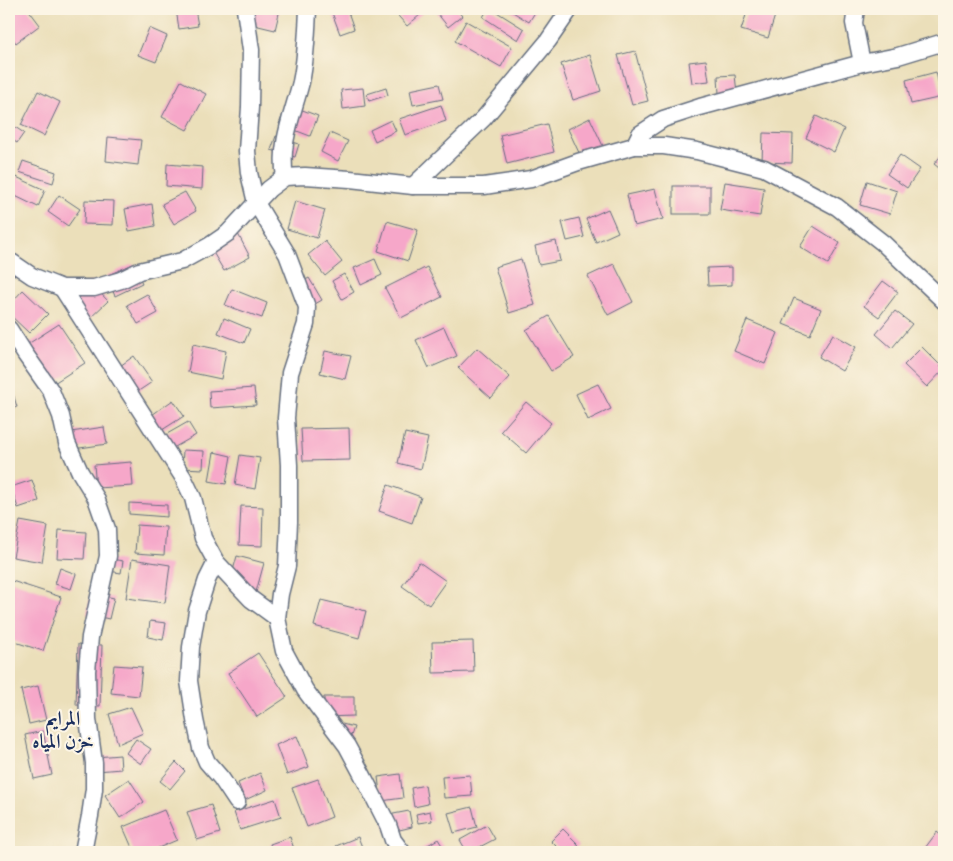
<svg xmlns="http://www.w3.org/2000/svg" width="953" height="861" font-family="'IM FELL French Canon',Amiri,serif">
<rect width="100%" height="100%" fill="#fcf5e5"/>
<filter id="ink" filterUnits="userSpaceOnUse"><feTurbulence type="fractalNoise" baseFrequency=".02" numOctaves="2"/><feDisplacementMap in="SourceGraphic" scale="10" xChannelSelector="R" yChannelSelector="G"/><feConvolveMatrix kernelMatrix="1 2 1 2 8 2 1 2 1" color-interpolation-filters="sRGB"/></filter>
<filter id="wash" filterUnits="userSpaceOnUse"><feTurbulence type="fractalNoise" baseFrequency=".0096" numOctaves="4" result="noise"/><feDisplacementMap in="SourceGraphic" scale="20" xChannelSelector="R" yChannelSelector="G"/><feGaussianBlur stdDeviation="1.12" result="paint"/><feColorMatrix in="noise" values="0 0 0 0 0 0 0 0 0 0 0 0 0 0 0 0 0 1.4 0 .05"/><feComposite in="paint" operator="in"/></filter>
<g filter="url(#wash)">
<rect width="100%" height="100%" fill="#ebdfba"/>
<g id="blocks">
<g fill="#f6a7c9">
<polygon points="12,9 28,9 40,25 16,43 9,34 9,11"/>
<polygon points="176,9 195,9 198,26 179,29"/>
<polygon points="254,9 280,9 275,30 250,24"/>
<polygon points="333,9 347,9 354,29 340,34 331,10"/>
<polygon points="392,9 427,9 407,26"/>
<polygon points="441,9 456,9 462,16 448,27 437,13"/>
<polygon points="488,9 492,9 524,29 518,40 483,17"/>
<polygon points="508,9 537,9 529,22"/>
<polygon points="748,9 777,9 768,38 741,30"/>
<polygon points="466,21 512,47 501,67 455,41"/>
<polygon points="149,28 167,36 156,62 138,55"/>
<polygon points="635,51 648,101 632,105 618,55"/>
<polygon points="590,55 601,91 573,100 561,64"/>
<polygon points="706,60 709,81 692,83 689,62"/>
<polygon points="936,72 942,97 911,104 906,80"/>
<polygon points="735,75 737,93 719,94 718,76"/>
<polygon points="181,81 206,94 187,130 162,117"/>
<polygon points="439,84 443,99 413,105 410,90"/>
<polygon points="363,88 365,106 343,109 341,90"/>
<polygon points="386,88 388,95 369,101 367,94"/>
<polygon points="38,91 60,102 44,136 21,125"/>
<polygon points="287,104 318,116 310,136 279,124"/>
<polygon points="441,105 446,121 405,135 399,119"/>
<polygon points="816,116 844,129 834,152 806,138"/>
<polygon points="590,118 603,146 581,157 568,129"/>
<polygon points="391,120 396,131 375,141 370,130"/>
<polygon points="9,123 24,133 17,143 9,138"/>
<polygon points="547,124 554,152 507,164 500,135"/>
<polygon points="330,133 348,141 338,161 321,152"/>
<polygon points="763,133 793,134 792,163 762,162"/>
<polygon points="276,136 299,144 295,157 271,150"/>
<polygon points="108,137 141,140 138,165 106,161"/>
<polygon points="944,152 944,172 934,164"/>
<polygon points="900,155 920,169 907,188 887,174"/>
<polygon points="23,161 56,172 53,183 19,172"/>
<polygon points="167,164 203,167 202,189 166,186"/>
<polygon points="14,176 45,190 38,207 9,193 9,188"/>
<polygon points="867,181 897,191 890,214 860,205"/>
<polygon points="725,182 764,188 760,216 720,210"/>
<rect x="673" y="186" width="37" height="28"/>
<polygon points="655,189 663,219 634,226 627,195"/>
<polygon points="185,192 196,211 174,224 162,204"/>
<polygon points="59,195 80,209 68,226 48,212"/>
<polygon points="85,200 114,201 113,225 84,224"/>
<polygon points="295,201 325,210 317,238 287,229"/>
<polygon points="152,204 155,226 129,231 125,209"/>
<polygon points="608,209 618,232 596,242 586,219"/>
<polygon points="579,218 584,237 567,241 562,222"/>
<polygon points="387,221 418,230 408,261 378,251"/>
<polygon points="813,226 840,243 828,264 800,247"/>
<polygon points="238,234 250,257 224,271 211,249"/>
<polygon points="325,241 342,262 325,276 308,255"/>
<polygon points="556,241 560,261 539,265 535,246"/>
<polygon points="375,259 382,275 361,285 354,268"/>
<polygon points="521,259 535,305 509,313 495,267"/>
<polygon points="133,264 142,283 115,296 106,276"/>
<polygon points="614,264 633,302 608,315 588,276"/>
<polygon points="427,267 442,297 401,318 385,288"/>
<polygon points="732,267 732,285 708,286 707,268"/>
<polygon points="344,274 354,292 342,299 332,281"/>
<polygon points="309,278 322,300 308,308 295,286"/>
<polygon points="883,281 898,292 879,317 864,306"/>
<polygon points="90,282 108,301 87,321 69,301"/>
<polygon points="232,289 267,303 262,318 225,305"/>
<polygon points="23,290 48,314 29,333 9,314 9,305"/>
<polygon points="147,294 158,313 138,324 127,305"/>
<polygon points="794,298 821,309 810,335 783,324"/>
<polygon points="895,311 912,324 892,348 876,334"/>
<polygon points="549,316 574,357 551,371 526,330"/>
<polygon points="224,318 250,329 244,343 218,333"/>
<polygon points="747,320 778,333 765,364 734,351"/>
<polygon points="59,324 85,363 54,383 28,344"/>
<polygon points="444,327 457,356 429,368 416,340"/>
<polygon points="833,334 856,347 842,371 819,357"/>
<polygon points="193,344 226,351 221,379 188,372"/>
<polygon points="922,347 944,369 927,387 904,365"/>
<polygon points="477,348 510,377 491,398 458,368"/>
<polygon points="325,351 351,356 345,379 320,373"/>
<polygon points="134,356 152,382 131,396 113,371"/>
<polygon points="9,380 17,407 9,409"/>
<polygon points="598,384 611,409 588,420 576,394"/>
<polygon points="254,388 256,405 210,408 209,391"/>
<polygon points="173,400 184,416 159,432 149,417"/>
<polygon points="526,402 551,423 526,453 501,431"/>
<polygon points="188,422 196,435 168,451 160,438"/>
<polygon points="104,427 107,444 73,449 71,432"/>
<polygon points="349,428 350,460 303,461 301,429"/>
<polygon points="405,433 428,438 421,469 398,463"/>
<polygon points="183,450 204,451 203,469 182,468"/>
<polygon points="214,452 231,456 226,484 209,481"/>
<polygon points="240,455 260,458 255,489 235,485"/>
<polygon points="131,462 133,486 96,488 94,465"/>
<polygon points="32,480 39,501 18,508 11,487"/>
<polygon points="388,485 421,497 412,523 379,511"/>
<polygon points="129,503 167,505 167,517 129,514"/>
<polygon points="241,506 263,507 262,546 239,545"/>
<polygon points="20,521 48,526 42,562 13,557"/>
<polygon points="137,525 166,527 164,555 135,553"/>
<polygon points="59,530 86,532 84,559 57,558"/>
<polygon points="237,556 264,563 256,592 229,585"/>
<polygon points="99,557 123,561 121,573 97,569"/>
<polygon points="132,559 170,565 165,603 126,598"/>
<polygon points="419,562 446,581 429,605 402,586"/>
<polygon points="60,568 76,574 71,589 55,584"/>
<polygon points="9,580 61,597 43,651 9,640"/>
<polygon points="91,593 114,598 109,619 87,614"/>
<polygon points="321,600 366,611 359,638 314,626"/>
<polygon points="150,621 166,623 163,640 148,637"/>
<polygon points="473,641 474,672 433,673 432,642"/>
<polygon points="78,644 102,645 100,706 76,705"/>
<polygon points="258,653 287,697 257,717 228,673"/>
<polygon points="114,665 142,667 139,696 111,693"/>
<polygon points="38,686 46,720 29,724 21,690"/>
<polygon points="324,697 354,697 354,716 324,717"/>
<polygon points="131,707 143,733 118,744 109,714"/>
<polygon points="342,724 354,727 350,739 339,736"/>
<polygon points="43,731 52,775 34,779 25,735"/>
<polygon points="297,736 309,767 287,775 276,745"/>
<polygon points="136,739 151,749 141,764 126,753"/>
<polygon points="120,755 121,769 97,771 96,757"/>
<polygon points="176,762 185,771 170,789 160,781"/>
<polygon points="260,773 267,790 245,800 238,783"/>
<polygon points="400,774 403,798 381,801 378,777"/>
<polygon points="470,775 472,796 444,798 442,777"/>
<polygon points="129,779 144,802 120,818 105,795"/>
<polygon points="318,779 332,817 307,827 292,788"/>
<polygon points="425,785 428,804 414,807 411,788"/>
<polygon points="275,799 281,817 240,830 234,812"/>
<polygon points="211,805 220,833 197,840 187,812"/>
<polygon points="472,807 477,827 454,833 448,813"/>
<polygon points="164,810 177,840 149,852 134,852 123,827"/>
<polygon points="409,811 412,827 387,833 383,816"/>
<polygon points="430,811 432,821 418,823 416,814"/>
<polygon points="487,825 495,839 470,852 467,852 460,840"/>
<polygon points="563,829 579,845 571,852 562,852 551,841"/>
<polygon points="937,832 944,838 944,852 922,852"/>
<polygon points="290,837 295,852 272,852 270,844"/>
<polygon points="358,837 364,852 338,852 336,846"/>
<polygon points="438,839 446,852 416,852"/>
</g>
</g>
</g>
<g filter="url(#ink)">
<use href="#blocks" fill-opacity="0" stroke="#646d7e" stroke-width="1"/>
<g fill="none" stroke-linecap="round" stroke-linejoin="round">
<g stroke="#646d7e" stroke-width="19">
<g id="minor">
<polyline points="245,9 251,50 250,107 247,151 249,173 256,203 287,254 307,307 306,324 290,373 286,418 289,465 289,522 287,566 280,594 277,618 284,651 305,690 347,746 362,774 388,825 393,840 402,852"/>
<polyline points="856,9 854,23 862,63"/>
<polyline points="634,146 640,134 663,119 700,107 862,63 898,56 944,42"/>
<path d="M285,177C279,144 293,114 301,82C306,59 307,33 308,9"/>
<polyline points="413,186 484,118 548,41 570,9"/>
<polyline points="9,262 13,263 32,276 62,288 94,288 121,280 139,271 182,261 209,246 228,233 269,189 285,177 305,176 350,179 413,186 484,186 531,179 578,162 634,146 664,146 697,151 764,168 837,207 883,243 944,301"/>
<polyline points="62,288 183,477 193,498 203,538 216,562 251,599 277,618"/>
<polyline points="9,329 25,354 51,391 61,416 67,443 80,472 96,498 107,529 108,556 90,637 87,671 88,719 94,763 94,789 90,816 83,852"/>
<polyline points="216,562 207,580 197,611 191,647 189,681 195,720 201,748 207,762 221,778 237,802"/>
</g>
</g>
<use href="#minor" stroke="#fff" stroke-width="16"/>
</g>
</g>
<g text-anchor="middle" stroke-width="4" stroke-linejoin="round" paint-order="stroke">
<g font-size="20" font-weight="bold" fill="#1b2f5e" stroke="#fcf5e5">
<text x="63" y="725">المرايم<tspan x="63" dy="23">خزن المياه</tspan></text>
</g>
</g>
<rect width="953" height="861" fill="none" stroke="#fcf5e5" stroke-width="30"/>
</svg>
